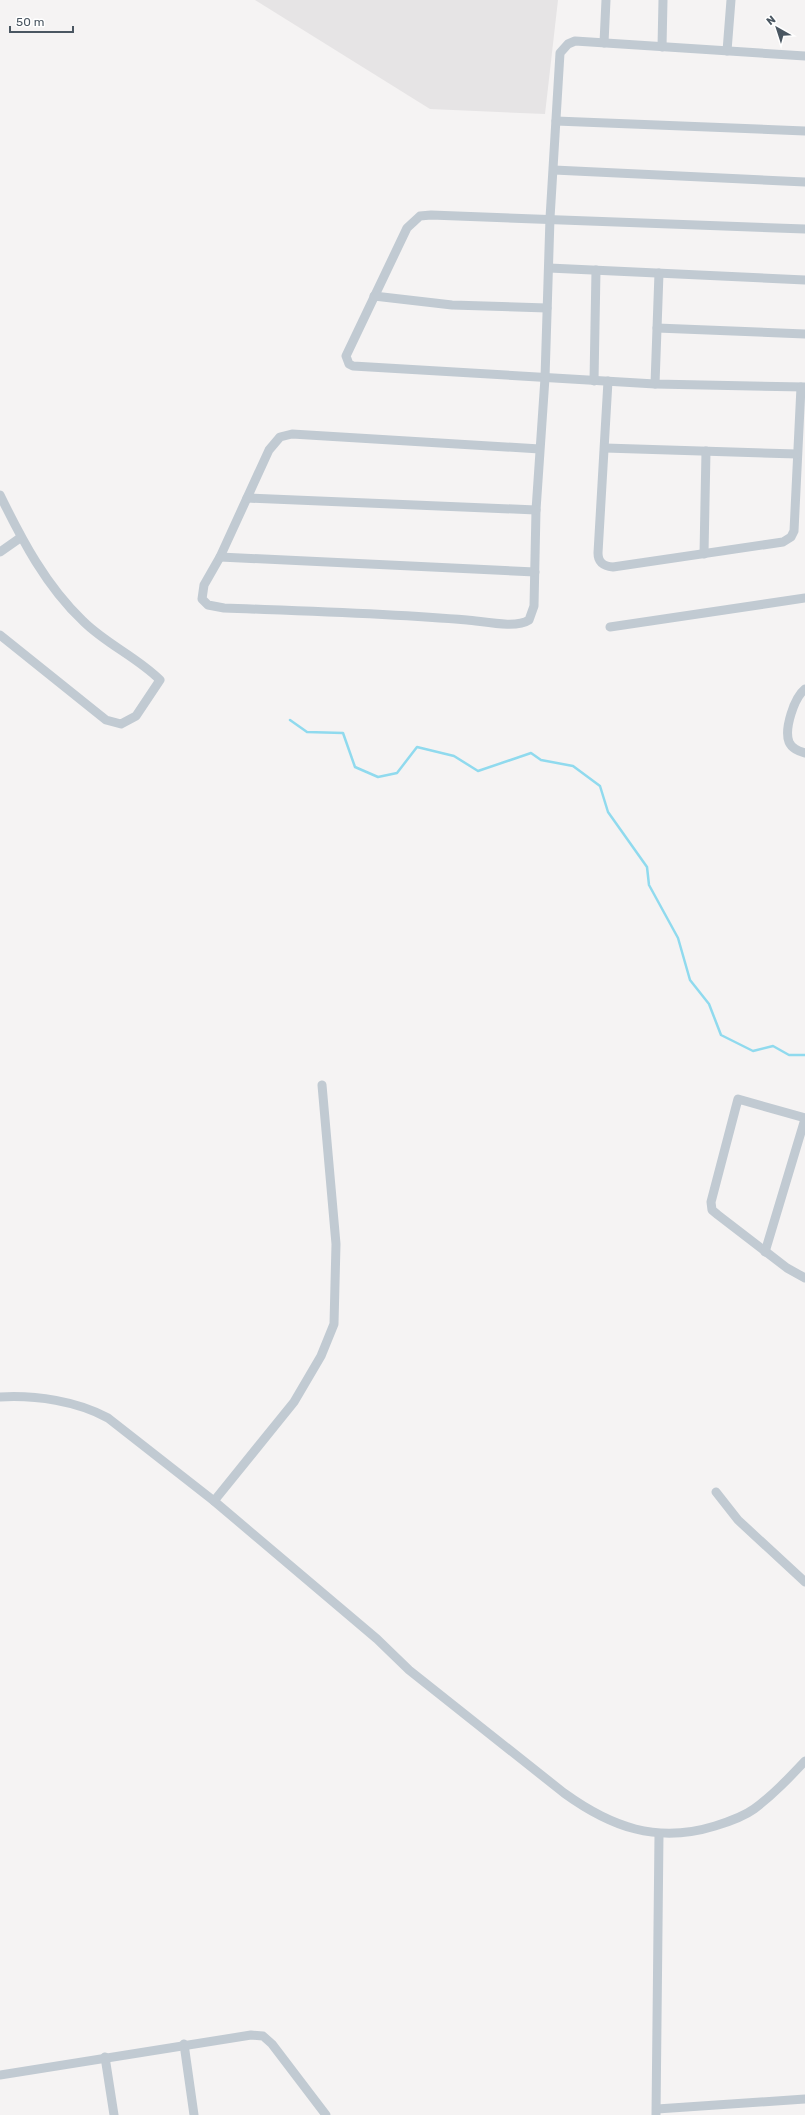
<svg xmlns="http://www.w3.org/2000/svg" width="805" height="2115" font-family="Rubik,sans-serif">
<rect width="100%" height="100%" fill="#f5f3f3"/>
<polygon fill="#e6e4e5" points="255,0 558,0 545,114 430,109"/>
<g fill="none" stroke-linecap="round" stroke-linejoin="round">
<polyline stroke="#90daee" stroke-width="2.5" points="290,720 307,732 343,733 355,767 378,777 397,773 417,747 454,756 478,771 531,753 541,760 573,766 600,786 608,812 647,867 649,885 678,938 690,980 709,1004 721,1035 753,1051 773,1046 789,1055 805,1055"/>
<g stroke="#c1cad2" stroke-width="9">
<polyline points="604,43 606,0"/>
<polyline points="662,47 663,0"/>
<polyline points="727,51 731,0"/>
<polyline points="556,121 805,131"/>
<polyline points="554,170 805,182"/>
<polyline points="805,229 431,215 420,216 407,228 346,356 349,364 353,366 655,384 805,387"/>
<polyline points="549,268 805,280"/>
<polyline points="374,296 452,305 547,308"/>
<polyline points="657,328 805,334"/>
<polyline points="594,381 596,270"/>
<path d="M608,381L598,553C598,563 604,566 613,567L783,542L791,537L794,531L801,387"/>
<polyline points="655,384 659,273"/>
<polyline points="605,448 797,454"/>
<path d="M540,449L292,434L280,437L269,450L220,557L204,585L202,599L208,605L224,608C305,611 386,613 467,620C482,621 516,629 529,620L534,606L536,510L545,378L550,218L560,53L568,44L575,41L805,56"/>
<path d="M0,495C22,540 46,586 83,621C106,644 137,657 160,680L136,716L121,724L106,720L0,635"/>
<polyline points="247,498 536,510"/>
<polyline points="0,552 20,538"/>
<polyline points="704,554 706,451"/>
<polyline points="220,557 535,572"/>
<polyline points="610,627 805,598"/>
<path d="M805,689C794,698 784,729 789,742C792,749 799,751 805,753"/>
<polyline points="805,1118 738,1099 711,1202 712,1210 718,1215 787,1268 805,1278"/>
<polyline points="765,1252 805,1119"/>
<path d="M0,1397C36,1395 77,1401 108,1418L214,1501L377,1639L409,1670L564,1793C611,1827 657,1844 715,1826C728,1822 743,1817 754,1809C773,1795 789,1778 805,1761"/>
<polyline points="716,1492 738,1520 805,1582"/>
<polyline points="214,1501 294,1402 321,1356 334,1324 336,1244 322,1085"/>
<polyline points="184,2044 194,2115"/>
<polyline points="105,2057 114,2115"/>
<polyline points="0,2075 251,2035 263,2036 272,2044 326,2115"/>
<polyline points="657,2109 805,2099"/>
<polyline points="656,2115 659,1834"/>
</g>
</g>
<g transform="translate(777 28) rotate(321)" stroke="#ffffff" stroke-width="3" paint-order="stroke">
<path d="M0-3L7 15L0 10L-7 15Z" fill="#4a5661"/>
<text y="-6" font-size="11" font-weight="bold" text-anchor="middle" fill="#4a5661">N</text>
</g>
<path d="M10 26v6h63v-6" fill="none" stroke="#4a5661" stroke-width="2"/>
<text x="16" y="26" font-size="12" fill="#4a5661" stroke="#ffffff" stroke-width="3" paint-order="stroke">50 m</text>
</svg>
